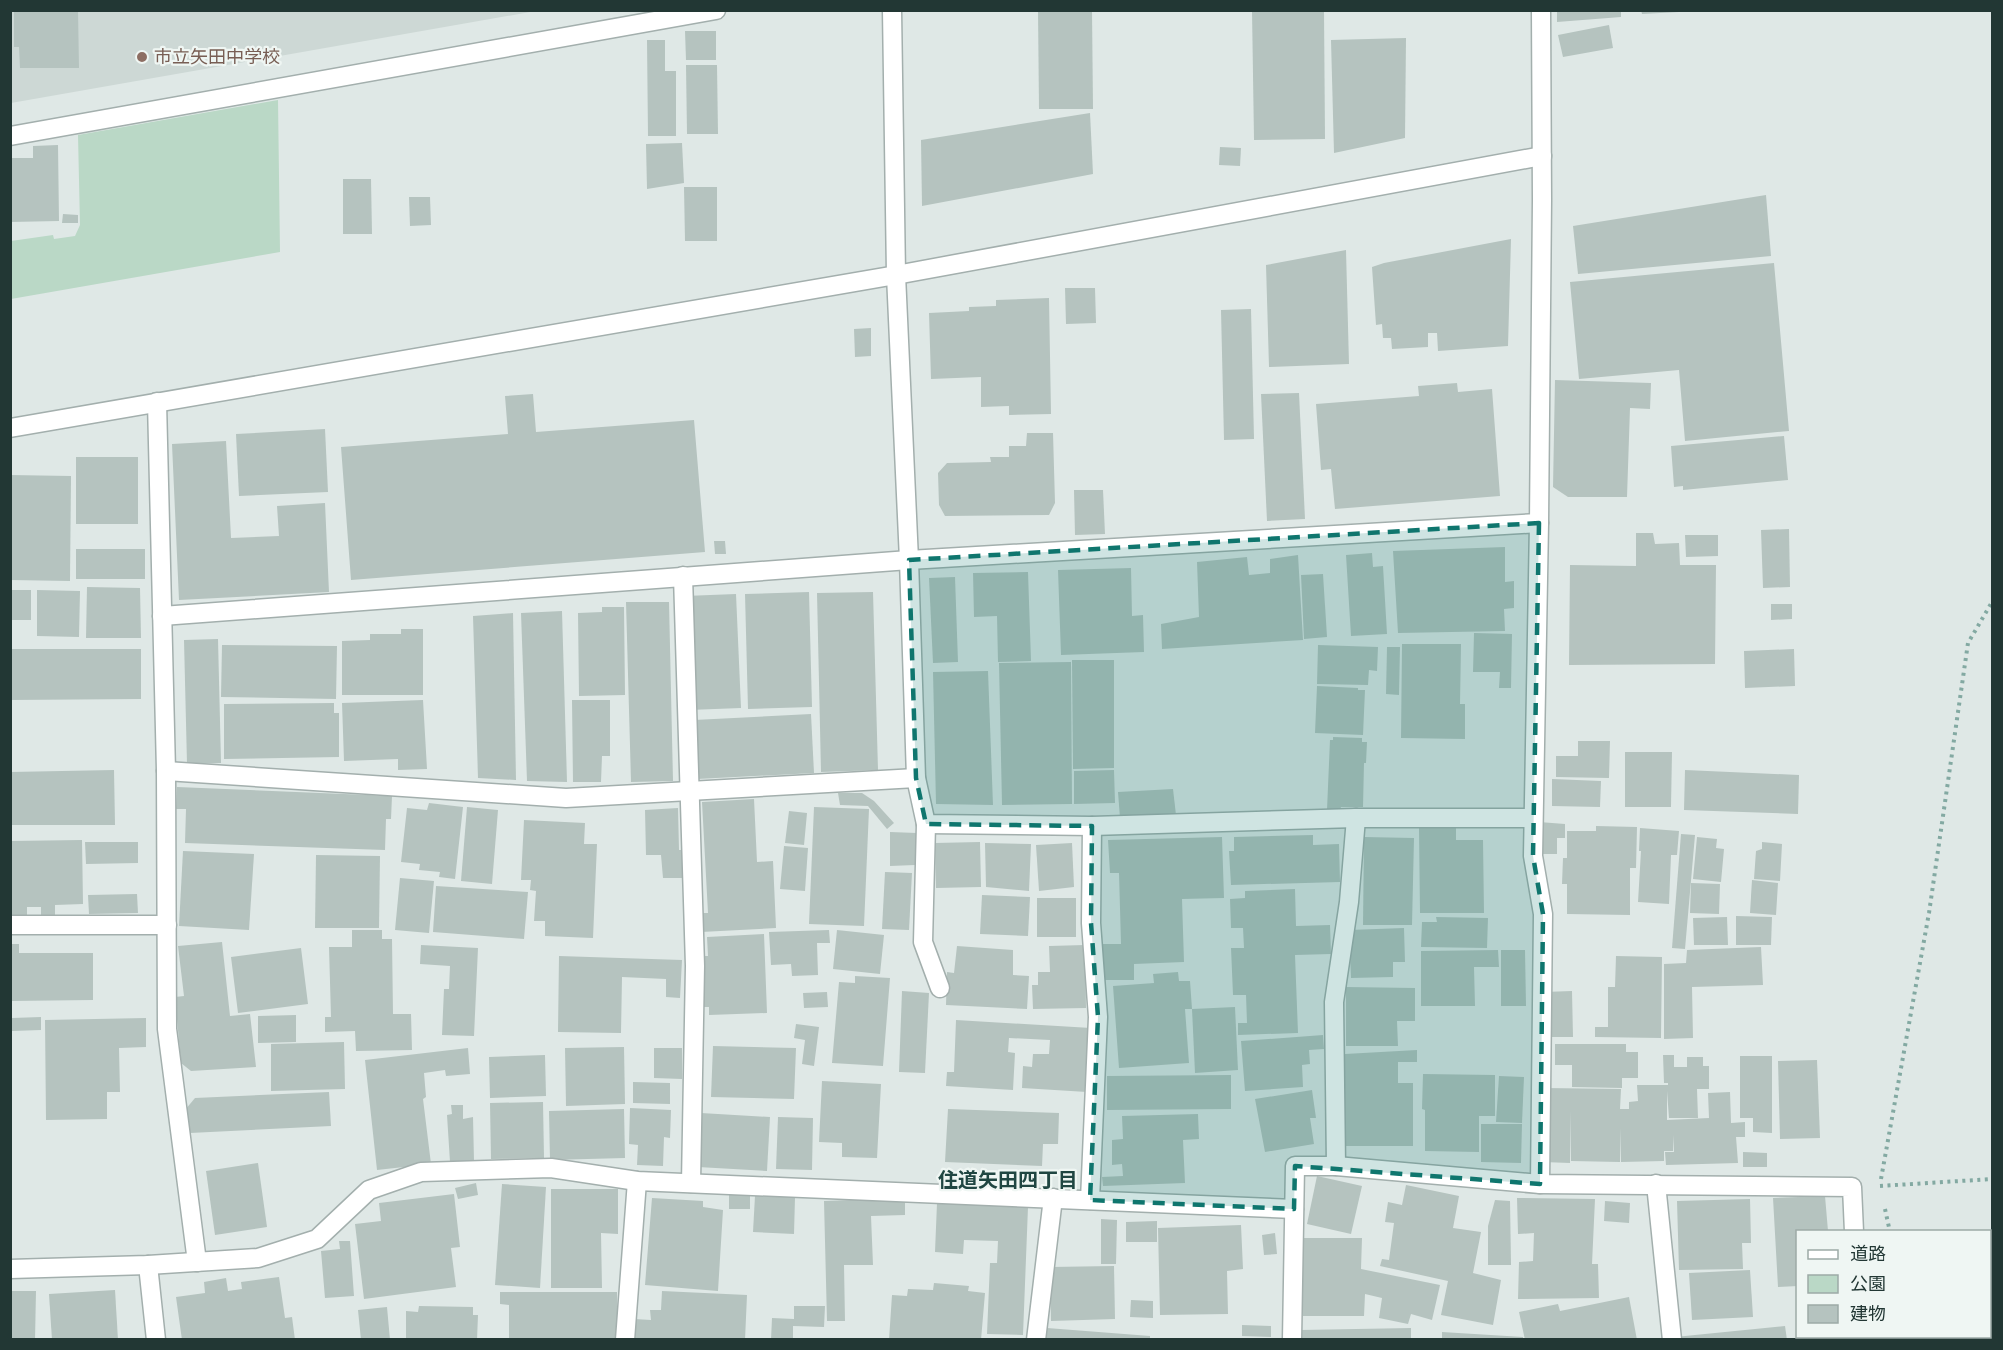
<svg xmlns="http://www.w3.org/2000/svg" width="2003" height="1350" font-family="Jost,'Noto Sans JP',sans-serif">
<rect width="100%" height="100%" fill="#dfe8e6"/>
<polygon fill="#cdd8d5" points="11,11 536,11 11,103"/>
<polygon fill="#bad8c6" points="278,100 280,252 11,299 11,241 53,235 54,239 75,236 80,225 78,135"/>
<g fill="#b5c3bf">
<polygon points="14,10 78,10 79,68 20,68 19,47 14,47"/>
<polygon points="1038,10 1092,10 1093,109 1039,109"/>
<polygon points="1252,10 1324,10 1325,139 1254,140"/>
<polygon points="1557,10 1621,10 1621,17 1557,22"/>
<polygon points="1641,10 1679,10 1679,12 1642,14"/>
<polygon points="1609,25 1613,48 1563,57 1558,35"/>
<polygon points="685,31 716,31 716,60 686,60"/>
<polygon points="1406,38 1405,138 1334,153 1331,40"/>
<polygon points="647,40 665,40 665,71 676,71 676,136 648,136"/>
<polygon points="686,65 717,65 718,134 687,134"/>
<polygon points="1090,113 1093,174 922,206 921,140"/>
<polygon points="682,143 684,183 647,189 646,144"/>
<polygon points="58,145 59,221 10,222 10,158 33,158 33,146"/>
<polygon points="1220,147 1241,148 1240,166 1219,165"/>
<polygon points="343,179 371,179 372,234 343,234"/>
<polygon points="684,187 717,187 717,241 685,241"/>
<polygon points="1766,195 1771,256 1578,274 1573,226"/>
<polygon points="409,197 430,197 431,225 410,226"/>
<polygon points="63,214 78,215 78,223 62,223"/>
<polygon points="1511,239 1508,346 1438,351 1437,333 1428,333 1428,347 1392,349 1391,338 1383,338 1382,324 1376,325 1372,267 1384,263"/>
<polygon points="1346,250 1349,364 1269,367 1266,265"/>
<polygon points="1774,263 1789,431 1685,441 1679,370 1579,379 1570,282"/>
<polygon points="1065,288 1095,288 1096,323 1066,324"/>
<polygon points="1049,298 1051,414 1009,415 1009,406 981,407 981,377 931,379 929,313 969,311 969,307 996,306 996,300"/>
<polygon points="1251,309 1254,439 1224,440 1221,310"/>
<polygon points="871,328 871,356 855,357 854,329"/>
<polygon points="1555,380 1651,383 1650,409 1630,408 1627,497 1568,497 1553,487"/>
<polygon points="1457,383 1458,392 1492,389 1500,496 1335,509 1331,469 1321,470 1316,404 1419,396 1418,386"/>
<polygon points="1299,393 1305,519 1267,521 1261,394"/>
<polygon points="533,394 536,432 694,420 705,552 351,580 341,447 508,434 505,396"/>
<polygon points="325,429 328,492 239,496 236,434"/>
<polygon points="1027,433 1053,433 1055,503 1049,515 945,516 939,505 938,473 947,463 991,462 990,457 1009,457 1009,446 1026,446"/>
<polygon points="1784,436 1788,480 1683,490 1683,486 1674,487 1671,446"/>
<polygon points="226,441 231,538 279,536 277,506 325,503 329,592 179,600 172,444"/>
<rect x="76" y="457" width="62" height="67"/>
<polygon points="10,475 71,476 70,581 10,580"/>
<polygon points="1074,490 1103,490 1105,534 1075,535"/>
<polygon points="1789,529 1790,587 1763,588 1761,530"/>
<polygon points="1636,533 1653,533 1655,544 1679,543 1680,565 1716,565 1715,664 1569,665 1570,565 1636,566"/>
<polygon points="1685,535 1718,535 1718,556 1686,557"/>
<polygon points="714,541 725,541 726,554 715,554"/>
<polygon points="1505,547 1505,582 1514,581 1514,608 1504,609 1505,631 1398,633 1393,551"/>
<rect x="76" y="549" width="69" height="30"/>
<polygon points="1372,553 1373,567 1383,566 1387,634 1351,636 1346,555"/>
<polygon points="1298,555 1303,640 1162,649 1161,624 1199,617 1197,562 1247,557 1249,575 1270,573 1270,559"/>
<polygon points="1131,568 1132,616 1143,615 1144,652 1061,655 1058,570"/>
<polygon points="1028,572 1031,661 998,662 997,616 974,617 973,573"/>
<polygon points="1323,574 1327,637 1304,639 1301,575"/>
<polygon points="955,577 958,662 933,663 929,578"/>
<polygon points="87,587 140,588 141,638 86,638"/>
<rect x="10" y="590" width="21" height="30"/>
<polygon points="37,590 80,591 79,637 37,636"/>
<polygon points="809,592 812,707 748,709 745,594"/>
<polygon points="873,592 878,770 821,772 817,593"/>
<polygon points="736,594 741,708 689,710 685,596"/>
<polygon points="626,602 669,602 673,781 631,782"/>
<polygon points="1771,604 1792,604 1792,619 1771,620"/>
<polygon points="602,607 624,607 625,695 579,696 578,613 602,612"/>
<polygon points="562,611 567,782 527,781 521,613"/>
<polygon points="513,613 516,780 478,778 473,616"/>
<polygon points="401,629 423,629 423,695 342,695 342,641 370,640 370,634 401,634"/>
<polygon points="1474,633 1512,634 1511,688 1499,688 1500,672 1473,672"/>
<polygon points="218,639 221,763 187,764 184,640"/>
<polygon points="1402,644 1461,644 1460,704 1465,704 1465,739 1401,738"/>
<polygon points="222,645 337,646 336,699 221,697"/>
<polygon points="1318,645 1378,647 1377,671 1369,670 1368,685 1317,684"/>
<polygon points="1387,647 1400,647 1399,695 1386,694"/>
<polygon points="10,649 141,649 141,699 10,700"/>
<polygon points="1794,649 1795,686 1745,688 1744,651"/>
<polygon points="1072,660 1114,660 1114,768 1073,769"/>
<polygon points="1071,662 1072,804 1002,805 999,663"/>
<polygon points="988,671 993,805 936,804 933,672"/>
<polygon points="1317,686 1358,688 1358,690 1365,690 1363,735 1315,733"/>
<polygon points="423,700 427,769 398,770 398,759 344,761 342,703"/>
<polygon points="572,700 610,700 610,756 602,756 601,782 573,782"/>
<polygon points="334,703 334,713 339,713 339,757 224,759 224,704"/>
<polygon points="811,714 814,773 697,779 694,720"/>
<polygon points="1333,737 1362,738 1362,742 1367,742 1366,763 1364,763 1363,807 1341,807 1340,810 1327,810 1330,740 1333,740"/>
<polygon points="1578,741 1610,741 1609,778 1556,777 1556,756 1578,756"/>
<polygon points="1625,752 1672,752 1671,807 1625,807"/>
<polygon points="114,770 115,825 10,825 10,772"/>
<polygon points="1114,770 1115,803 1074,804 1074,771"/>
<polygon points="1685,770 1799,775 1798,814 1684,810"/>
<polygon points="1552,779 1601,781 1600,807 1552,806"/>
<polygon points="177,787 392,796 391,819 386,819 385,850 185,843 186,809 176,809"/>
<polygon points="1173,789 1176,815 1120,818 1118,792"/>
<polygon points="838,793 862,793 874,801 894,823 887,829 868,806 840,805"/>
<polygon points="754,799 757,862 773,861 776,928 701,932 700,913 708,913 702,802"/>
<polygon points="429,803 463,807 455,879 439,877 440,872 419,870 420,864 401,862 407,808 427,810"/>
<polygon points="467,807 498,810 492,884 461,881"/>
<polygon points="814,807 869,809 864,926 809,924"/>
<polygon points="678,808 679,850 682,850 683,878 663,878 661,855 646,855 645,810"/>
<polygon points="789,811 807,813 804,845 785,843"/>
<polygon points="524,820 585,823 584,844 597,844 593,938 545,936 545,921 534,921 536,891 530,890 531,880 521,880"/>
<polygon points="1539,822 1565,824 1565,838 1557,838 1557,854 1539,854"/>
<polygon points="1456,826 1456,840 1483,840 1484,913 1420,913 1419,828"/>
<polygon points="1596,826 1637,827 1636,868 1630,868 1630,915 1567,914 1567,884 1562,884 1563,858 1567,858 1567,831 1596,831"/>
<polygon points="1640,828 1679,831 1677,855 1671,855 1669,904 1638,902 1641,851 1639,851"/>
<polygon points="890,832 917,833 915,865 890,866"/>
<polygon points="1681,834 1695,835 1685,949 1672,948"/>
<polygon points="1313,835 1313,845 1339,844 1340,882 1231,885 1229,851 1234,851 1234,837"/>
<polygon points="1222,837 1224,898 1182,899 1184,962 1134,964 1134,980 1102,980 1100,944 1121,944 1119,873 1110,873 1108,840"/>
<polygon points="1364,837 1414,838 1412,925 1363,925"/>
<polygon points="1697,837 1717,839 1716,848 1724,849 1721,882 1693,879"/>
<polygon points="82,840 83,904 55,905 55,915 41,915 41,907 27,907 27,915 10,916 10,841"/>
<polygon points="85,842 138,842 138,863 86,864"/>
<polygon points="980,842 981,887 936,888 935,843"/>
<polygon points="1762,842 1782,844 1780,881 1754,879 1756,851 1762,849"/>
<polygon points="985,843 1031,844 1029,891 986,887"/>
<polygon points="1072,843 1074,887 1039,891 1036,845"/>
<polygon points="784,846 808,848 805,891 780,889"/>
<polygon points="183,851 254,854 249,930 179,926"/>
<polygon points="316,855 380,856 379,928 315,928"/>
<polygon points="885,872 912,873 909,930 882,929"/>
<polygon points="400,878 434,881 429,933 395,930"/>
<polygon points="1752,880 1778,883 1776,915 1750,913"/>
<polygon points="1691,883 1720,884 1719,914 1690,913"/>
<polygon points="436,886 528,892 524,939 433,932"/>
<polygon points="1295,889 1296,926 1330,925 1331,954 1295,955 1298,1033 1238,1035 1238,1023 1247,1023 1246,995 1233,995 1231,948 1244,948 1243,928 1231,928 1230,899 1245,898 1245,891"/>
<polygon points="137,894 138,913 89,914 88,895"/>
<polygon points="982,895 1030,897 1028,936 980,934"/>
<rect x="1037" y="898" width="39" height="39"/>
<polygon points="1736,916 1772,917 1771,945 1736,945"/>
<polygon points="1436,917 1488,918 1487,948 1421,947 1422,922 1437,922"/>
<polygon points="1727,917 1728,945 1694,945 1693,918"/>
<polygon points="1404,928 1405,962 1393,962 1393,977 1351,978 1349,930"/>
<polygon points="352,930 382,930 382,939 392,939 393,1014 411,1014 412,1050 356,1051 355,1031 325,1032 325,1017 331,1017 329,947 352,947"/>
<polygon points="829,930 830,943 817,943 818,975 792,976 791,964 771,965 769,932"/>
<polygon points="837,930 884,935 880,974 833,969"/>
<polygon points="764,934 767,1013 709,1015 709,1007 700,1007 699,956 708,956 707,937"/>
<polygon points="222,942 230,1016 250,1014 256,1067 191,1071 181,1063 175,997 184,996 178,946"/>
<polygon points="10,944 19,944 19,953 93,953 93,1000 10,1001"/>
<polygon points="421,945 478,948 474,1036 442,1035 444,989 449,989 450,966 420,964"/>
<polygon points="1085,945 1086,1008 1033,1009 1032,985 1038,985 1038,972 1050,972 1049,946"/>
<polygon points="957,946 1013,950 1013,975 1029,976 1027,1009 946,1005 947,972 954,973"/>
<polygon points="1761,947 1763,985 1692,987 1693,1038 1664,1039 1664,964 1686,963 1687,950"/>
<polygon points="301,948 308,1004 238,1013 231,957"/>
<polygon points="1498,950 1499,967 1474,967 1475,1006 1421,1006 1421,951"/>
<polygon points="1501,950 1525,950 1526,1006 1501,1006"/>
<polygon points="559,956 682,960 680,998 666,997 666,979 622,977 621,1033 558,1032"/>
<polygon points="1616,956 1662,957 1661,1038 1595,1037 1595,1027 1608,1027 1608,987 1615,987"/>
<polygon points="1178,972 1179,981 1190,981 1192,1009 1185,1009 1189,1063 1119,1068 1113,986 1154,983 1153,974"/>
<polygon points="855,976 890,978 883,1066 832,1063 839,982 855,983"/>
<polygon points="1346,987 1415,988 1415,1021 1397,1021 1398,1046 1346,1046"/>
<polygon points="902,991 929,993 925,1073 899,1072"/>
<polygon points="1572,991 1573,1037 1543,1037 1544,992"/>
<polygon points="827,992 828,1007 804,1008 803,993"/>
<polygon points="1235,1007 1238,1070 1195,1073 1192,1009"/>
<polygon points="296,1015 296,1042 258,1043 258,1016"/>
<polygon points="41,1017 41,1030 12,1031 12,1018"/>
<polygon points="146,1018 146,1047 119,1048 120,1092 107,1092 107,1119 46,1120 45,1020"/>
<polygon points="956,1020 1091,1028 1087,1092 1022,1088 1023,1066 1032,1067 1033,1054 1049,1054 1050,1040 1009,1038 1008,1052 1015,1053 1013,1090 946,1086 947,1072 954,1072"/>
<polygon points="796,1024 819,1027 814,1066 802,1064 805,1040 794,1038"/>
<polygon points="1323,1035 1324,1049 1309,1050 1310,1064 1302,1065 1303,1087 1245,1091 1241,1041"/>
<polygon points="344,1042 345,1089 271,1091 271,1044"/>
<polygon points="1555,1044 1626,1044 1626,1052 1638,1052 1638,1078 1622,1078 1622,1088 1572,1087 1572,1065 1555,1065"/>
<polygon points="713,1046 796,1048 794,1099 711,1097"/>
<polygon points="624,1047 625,1104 566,1106 565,1048"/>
<polygon points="468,1048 470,1074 446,1076 445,1070 424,1073 426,1097 423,1099 431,1164 377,1170 365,1060"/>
<polygon points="654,1048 682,1048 682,1079 654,1078"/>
<polygon points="1417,1050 1417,1062 1398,1062 1398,1083 1413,1083 1413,1146 1345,1146 1345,1054"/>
<polygon points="545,1055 546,1096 490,1098 489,1057"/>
<polygon points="1663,1055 1674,1055 1674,1067 1687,1067 1687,1057 1703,1057 1703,1066 1709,1066 1709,1089 1697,1089 1698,1118 1669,1118 1667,1091 1667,1120 1709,1118 1708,1093 1730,1092 1731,1123 1745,1122 1745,1137 1736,1137 1738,1163 1666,1165 1665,1152 1674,1152 1673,1135 1673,1151 1664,1151 1664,1161 1621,1162 1621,1128 1620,1162 1571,1161 1571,1111 1570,1163 1543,1162 1545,1088 1621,1089 1620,1109 1629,1109 1629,1102 1638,1101 1637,1085 1668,1085 1668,1083 1664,1083"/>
<polygon points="1740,1056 1772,1056 1772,1133 1753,1132 1753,1118 1740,1118"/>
<polygon points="1817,1060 1820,1138 1780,1139 1778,1061"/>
<polygon points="1423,1074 1495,1075 1495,1116 1479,1116 1479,1152 1425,1151 1425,1110 1422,1109"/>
<polygon points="1231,1075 1231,1109 1107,1110 1107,1076"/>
<polygon points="1499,1076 1524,1077 1522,1123 1496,1122"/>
<polygon points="822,1081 881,1084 877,1158 842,1157 842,1143 819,1142"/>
<polygon points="633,1082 670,1083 670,1104 633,1103"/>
<polygon points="1312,1090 1316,1118 1310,1118 1314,1144 1265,1152 1255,1099"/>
<polygon points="329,1092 331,1126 190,1133 185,1110 195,1098"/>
<polygon points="543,1102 544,1158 491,1159 490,1103"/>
<polygon points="451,1105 463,1105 463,1119 473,1117 474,1161 450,1162 447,1115 452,1114"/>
<polygon points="630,1108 671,1110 670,1138 664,1137 663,1166 637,1165 638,1145 629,1144"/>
<polygon points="624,1109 625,1158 550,1160 549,1111"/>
<polygon points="948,1109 1059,1113 1058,1144 1043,1144 1042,1166 945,1162"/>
<polygon points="701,1113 770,1117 767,1171 698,1167"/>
<polygon points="1198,1114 1199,1139 1183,1140 1185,1183 1103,1186 1102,1177 1123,1176 1122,1164 1112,1165 1112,1140 1123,1139 1122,1116"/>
<polygon points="778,1117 813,1118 812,1170 776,1169"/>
<polygon points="1481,1124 1522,1124 1521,1163 1481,1162"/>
<polygon points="1743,1152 1767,1153 1767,1167 1743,1167"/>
<polygon points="258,1163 267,1227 215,1235 206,1171"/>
<polygon points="1317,1176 1362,1186 1351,1234 1307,1224"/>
<polygon points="476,1183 478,1195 458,1199 455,1188"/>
<polygon points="502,1184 546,1187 540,1288 495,1285"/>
<polygon points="1406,1185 1459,1196 1453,1228 1481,1232 1473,1273 1501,1280 1493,1325 1441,1315 1448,1281 1380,1266 1382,1259 1389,1260 1394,1223 1385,1222 1388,1202 1402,1205"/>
<polygon points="551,1189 618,1189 618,1234 601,1233 602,1288 551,1288"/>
<polygon points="454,1194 460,1247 451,1248 456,1287 364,1299 355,1224 381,1221 379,1203"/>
<polygon points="729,1194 750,1195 750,1209 729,1209"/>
<polygon points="755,1196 795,1197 794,1234 753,1232"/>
<polygon points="1825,1196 1828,1231 1798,1232 1798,1286 1778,1287 1773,1198"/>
<polygon points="652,1198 703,1201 703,1207 723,1210 718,1291 645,1285"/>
<polygon points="905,1198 905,1215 871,1216 873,1265 844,1265 845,1321 827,1321 824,1201"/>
<polygon points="1517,1198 1595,1199 1592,1264 1598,1264 1599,1298 1518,1299 1519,1262 1533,1261 1534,1233 1518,1234"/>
<polygon points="1750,1199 1751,1243 1742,1243 1743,1269 1679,1270 1677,1201"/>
<polygon points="1495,1200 1510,1201 1511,1265 1488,1265 1488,1226"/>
<polygon points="1605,1201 1630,1203 1629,1223 1604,1221"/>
<polygon points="937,1203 1028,1207 1023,1335 987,1334 990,1263 997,1263 998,1241 964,1240 963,1254 935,1252"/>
<polygon points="1101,1219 1117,1220 1116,1264 1101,1264"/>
<polygon points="1157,1221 1157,1242 1126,1242 1126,1222"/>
<polygon points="1241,1225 1243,1269 1227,1271 1228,1314 1160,1315 1158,1228"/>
<polygon points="1275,1233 1277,1254 1264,1255 1262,1235"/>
<polygon points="1303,1238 1362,1238 1361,1269 1440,1285 1432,1320 1411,1314 1408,1324 1379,1318 1382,1298 1365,1294 1364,1316 1303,1316"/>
<polygon points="339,1241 350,1241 354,1296 325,1298 321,1251 340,1249"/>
<polygon points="1114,1266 1115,1319 1051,1321 1050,1267"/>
<polygon points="1750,1270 1753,1317 1692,1320 1689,1273"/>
<polygon points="279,1277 285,1318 292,1317 295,1340 182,1340 176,1297 205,1293 204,1282 226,1278 228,1291 242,1289 241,1282"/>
<polygon points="934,1283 969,1286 968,1291 985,1293 981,1340 889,1340 892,1295 907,1296 908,1289 933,1290"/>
<polygon points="115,1290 118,1340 52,1340 49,1294"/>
<polygon points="10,1291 36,1291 35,1340 10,1340"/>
<polygon points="662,1291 747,1295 745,1340 633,1340 634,1319 651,1320 650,1310 661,1310"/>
<polygon points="500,1292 617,1292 617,1340 509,1340 509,1305 500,1304"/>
<polygon points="1629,1297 1637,1340 1525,1340 1519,1312 1558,1304 1560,1311"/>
<polygon points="1131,1300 1153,1301 1153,1318 1130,1317"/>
<polygon points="419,1306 473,1307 473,1315 478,1315 477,1340 406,1340 406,1311 418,1312"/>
<polygon points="794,1306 825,1306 824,1327 793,1326 793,1340 771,1340 772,1318 794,1319"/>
<polygon points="387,1307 390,1340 361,1340 358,1310"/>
<polygon points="1242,1325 1271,1326 1271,1337 1242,1336"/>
<polygon points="1785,1326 1787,1340 1675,1340 1675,1337"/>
<polygon points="1047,1328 1150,1336 1150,1340 1046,1340"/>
<polygon points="1411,1328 1411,1340 1301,1340 1301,1330"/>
<polygon points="1442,1332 1523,1337 1523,1340 1442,1340"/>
</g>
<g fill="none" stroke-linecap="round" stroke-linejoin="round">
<g stroke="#a3afad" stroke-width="21">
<g id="minor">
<polyline points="892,10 896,275 909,560 916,778 926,824 1092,826 1356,818 1533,818"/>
<polyline points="10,136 716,10"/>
<polyline points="157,402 166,771 167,1029 197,1262"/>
<polyline points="10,428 896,275 1542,156"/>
<polyline points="683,576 695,966 691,1183"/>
<polyline points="162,616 909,560 1539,523"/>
<polyline points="166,771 566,798 916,778"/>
<polyline points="926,824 923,942 940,988"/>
<polyline points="10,925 167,925"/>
<polyline points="1336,1166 1334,1002 1349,902 1356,818"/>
<polyline points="1540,1184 1543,914 1533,856 1539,523 1542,200 1541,10"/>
<polyline points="1656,1184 1672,1340"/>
<polyline points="1090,1200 1098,1017 1091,923 1092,826"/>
<polyline points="148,1265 156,1340"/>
<polyline points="10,1269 148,1265 258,1258 317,1239 369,1190 421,1172 551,1168 637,1181 1294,1209"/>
<polyline points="1859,1336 1860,1340"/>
<polyline points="625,1340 637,1181"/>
<polyline points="1036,1340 1053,1198"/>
<polyline points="1292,1340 1295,1166 1336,1166 1540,1184 1852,1187 1854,1232"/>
</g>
</g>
<g stroke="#83a9a2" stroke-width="4" stroke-dasharray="3 4.5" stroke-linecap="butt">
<polyline points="1881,1179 1929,913 1968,643 1992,602"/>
<polyline points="1880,1186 1992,1179"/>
<polyline points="1885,1209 1890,1232"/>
<polyline points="1914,1336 1915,1340"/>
</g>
<use href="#minor" stroke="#fff" stroke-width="18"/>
</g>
<path fill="#0f766e" fill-opacity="0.2" stroke="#0f766e" stroke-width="4.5" stroke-dasharray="12 8" stroke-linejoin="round" d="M1539,523L1533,856L1543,914L1540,1184L1295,1166L1294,1209L1090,1200L1098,1017L1091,923L1092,826L926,824L916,778L909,560Z"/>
<circle fill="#8d6e63" stroke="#eff6f3" stroke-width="2" cx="142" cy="57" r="6"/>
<g text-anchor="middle" stroke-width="4.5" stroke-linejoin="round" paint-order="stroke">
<g font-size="18" fill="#785e54" stroke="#eff6f3" text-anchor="start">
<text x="154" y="63">市立矢田中学校</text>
</g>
<g font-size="20" font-weight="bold" fill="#204642" stroke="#eff6f3">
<text x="1008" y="1187">住道矢田四丁目</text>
</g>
</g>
<rect width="2003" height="1350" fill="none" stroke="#223734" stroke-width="24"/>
<rect x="1796" y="1230" width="195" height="108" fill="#eff6f3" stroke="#9daaa7" stroke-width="1.5"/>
<rect x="1808" y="1250" width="30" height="9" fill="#ffffff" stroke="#9daaa7" stroke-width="1.5"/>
<text x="1850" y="1260" font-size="18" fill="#223734">道路</text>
<rect x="1808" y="1275" width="30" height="18" fill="#bad8c6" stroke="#9daaa7" stroke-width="1.5"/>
<text x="1850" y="1290" font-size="18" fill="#223734">公園</text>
<rect x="1808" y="1305" width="30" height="18" fill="#b5c3bf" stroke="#9daaa7" stroke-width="1.5"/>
<text x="1850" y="1320" font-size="18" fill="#223734">建物</text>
</svg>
